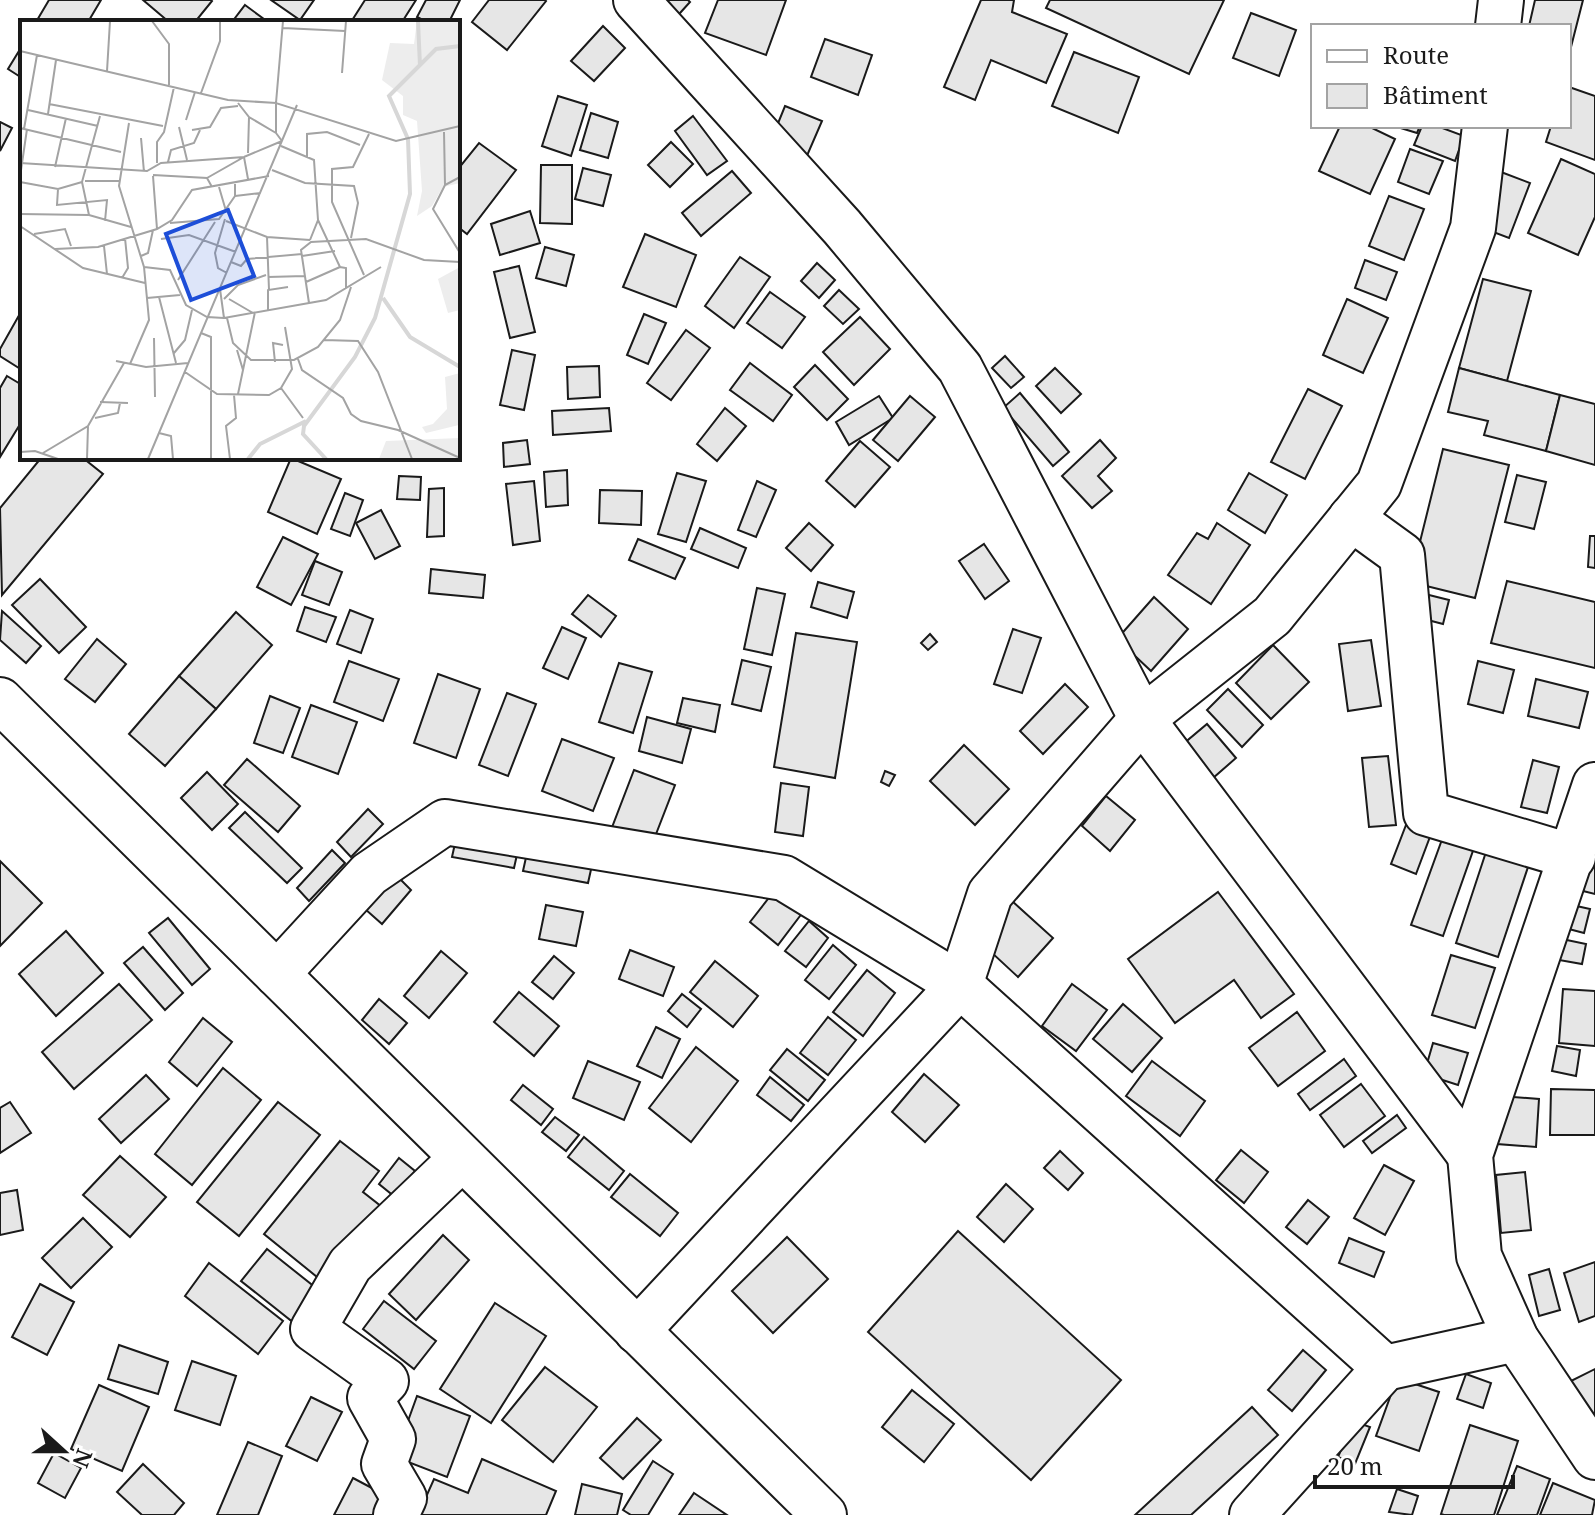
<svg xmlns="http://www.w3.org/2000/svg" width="1595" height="1515" font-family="'Noto Serif',serif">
<rect width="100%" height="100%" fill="#fff"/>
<g fill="#e6e6e6" stroke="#1a1a1a" stroke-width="2">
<polygon points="49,0 101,0 88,22 36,22"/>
<polygon points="143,0 211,0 212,1 195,22 169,22"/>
<polygon points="271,0 314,0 300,20"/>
<polygon points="365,0 416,0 402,22 351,22"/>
<polygon points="426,0 460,0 449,22 427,22 417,17"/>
<polygon points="489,0 545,0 546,1 507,50 472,22"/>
<polygon points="645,0 688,0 690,2 671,23"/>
<polygon points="718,0 786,0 766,55 705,33"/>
<polygon points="981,0 1014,0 1012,12 1067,34 1046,83 991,60 975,100 944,87"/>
<polygon points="1050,0 1224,0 1189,74 1046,8"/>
<polygon points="1535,0 1583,0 1571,47 1569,26 1529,26"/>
<polygon points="245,5 268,22 232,22"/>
<polygon points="1251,13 1296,30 1279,76 1233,58"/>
<polygon points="603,26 625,48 594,81 571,61"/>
<polygon points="825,39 872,55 858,95 811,77"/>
<polygon points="22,46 22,78 8,69"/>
<polygon points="1074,52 1139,77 1118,133 1052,106"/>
<polygon points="1569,87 1595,96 1595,160 1546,142 1551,126 1569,126"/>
<polygon points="558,96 587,105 571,156 542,146"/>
<polygon points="785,106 822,121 806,158 770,143"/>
<polygon points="591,113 618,122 608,158 580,150"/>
<polygon points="693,116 727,161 707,175 675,131"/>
<polygon points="0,122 12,128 0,151"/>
<polygon points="1340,126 1368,126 1395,139 1370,194 1319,171"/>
<polygon points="1394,126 1420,126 1417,133"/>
<polygon points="1422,126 1437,126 1464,136 1455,161 1414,145"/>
<polygon points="671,142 693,164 670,187 648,165"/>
<polygon points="479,143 516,170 467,234 458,227 458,169"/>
<polygon points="1410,149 1443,161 1429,194 1398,182"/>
<polygon points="1561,159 1595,174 1595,217 1578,255 1528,233"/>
<polygon points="541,165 572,165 572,224 540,223"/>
<polygon points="583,168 611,175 603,206 575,199"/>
<polygon points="732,171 751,193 701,236 682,213"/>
<polygon points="1501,172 1530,183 1509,238 1480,227"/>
<polygon points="1389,196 1424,209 1404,260 1369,246"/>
<polygon points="530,211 540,243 500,255 491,224"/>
<polygon points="645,234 696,255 676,307 623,287"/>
<polygon points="545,247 574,255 566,286 536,278"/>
<polygon points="740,257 770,277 734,328 705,306"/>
<polygon points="1365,260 1397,272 1386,300 1355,288"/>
<polygon points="817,263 835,280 819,298 801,281"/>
<polygon points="519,266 535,332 510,338 494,272"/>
<polygon points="1483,279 1531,291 1507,381 1459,368"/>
<polygon points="839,290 859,309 843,324 824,306"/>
<polygon points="770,292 805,317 782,348 747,323"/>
<polygon points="1347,299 1388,318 1363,373 1323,355"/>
<polygon points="22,310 22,370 0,356 0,349"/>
<polygon points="644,314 666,323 648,364 627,355"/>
<polygon points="860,317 890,349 854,385 823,352"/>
<polygon points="686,330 710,348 671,400 647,383"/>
<polygon points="512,350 535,355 524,410 500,405"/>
<polygon points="1005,356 1024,377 1011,388 992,368"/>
<polygon points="750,363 792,395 773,421 730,390"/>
<polygon points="815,365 848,399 827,420 794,387"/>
<polygon points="599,366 600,397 568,399 567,367"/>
<polygon points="1055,368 1081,394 1061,413 1036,386"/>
<polygon points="1459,368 1560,395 1546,451 1484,435 1488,421 1448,412"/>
<polygon points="7,376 22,385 22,421 0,457 0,388"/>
<polygon points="1308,389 1342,406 1305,479 1271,462"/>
<polygon points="1020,393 1069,452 1053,466 1003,408"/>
<polygon points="1560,395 1595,404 1595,465 1546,451"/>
<polygon points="879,396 893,418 849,445 836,422"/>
<polygon points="910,396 935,417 898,461 873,440"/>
<polygon points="609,408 611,431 553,435 552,411"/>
<polygon points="725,408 746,426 717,461 697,444"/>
<polygon points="527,440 530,464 504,467 503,443"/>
<polygon points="1100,440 1116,458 1098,476 1112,491 1092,508 1062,476"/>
<polygon points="860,441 890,467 855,507 826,481"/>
<polygon points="1443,449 1509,465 1475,598 1410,582"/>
<polygon points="41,458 83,458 103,474 2,595 0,508"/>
<polygon points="291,458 341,479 317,534 268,512"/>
<polygon points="567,470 568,505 546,507 544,472"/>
<polygon points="677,473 706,481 686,542 658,534"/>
<polygon points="1249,473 1287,495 1265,533 1228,510"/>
<polygon points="1517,475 1546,482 1534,529 1505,522"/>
<polygon points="399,476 421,477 420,500 397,499"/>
<polygon points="534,481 540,541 513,545 506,484"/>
<polygon points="757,481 776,490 756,537 738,530"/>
<polygon points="444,488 444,536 427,537 429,489"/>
<polygon points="600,490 642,491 641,525 599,523"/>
<polygon points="345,493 363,500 350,536 331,529"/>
<polygon points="381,510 400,546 375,559 356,523"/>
<polygon points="809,523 833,545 811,571 786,548"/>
<polygon points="1217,523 1250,545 1211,604 1168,575 1197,533 1208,539"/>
<polygon points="700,528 746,548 738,568 691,549"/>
<polygon points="1590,536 1595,536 1595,568 1588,567"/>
<polygon points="283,537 318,554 291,605 257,587"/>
<polygon points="638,539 685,558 675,579 629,560"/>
<polygon points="984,544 1009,581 985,599 959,561"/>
<polygon points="315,561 342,572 329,605 302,595"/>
<polygon points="431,569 485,575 483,598 429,593"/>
<polygon points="40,579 86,627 59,653 12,605"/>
<polygon points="1507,581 1595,602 1595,668 1491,643"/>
<polygon points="818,582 854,592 847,618 811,607"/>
<polygon points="757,588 785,594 772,655 744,649"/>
<polygon points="1425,594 1449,600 1443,624 1420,618"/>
<polygon points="588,595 616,616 601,637 572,614"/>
<polygon points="1154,597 1188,629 1151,671 1117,639"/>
<polygon points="305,607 336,617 326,642 297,631"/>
<polygon points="350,610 373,619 361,653 337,644"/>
<polygon points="2,611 41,646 26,663 0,640"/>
<polygon points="236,612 272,645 216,709 179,676"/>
<polygon points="562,627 586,638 568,679 543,668"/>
<polygon points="1013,629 1041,638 1022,693 994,684"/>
<polygon points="796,633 857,642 835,778 774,767"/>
<polygon points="930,634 937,642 928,650 921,643"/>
<polygon points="97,639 126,664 95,702 65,679"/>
<polygon points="1371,640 1381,706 1348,711 1339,644"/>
<polygon points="1273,645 1309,682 1271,719 1236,683"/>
<polygon points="742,660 771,667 761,711 732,704"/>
<polygon points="349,661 399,679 383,721 334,702"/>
<polygon points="1478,661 1514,670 1503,713 1468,704"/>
<polygon points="619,663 652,672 633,733 599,722"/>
<polygon points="438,674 480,689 456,758 414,743"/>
<polygon points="179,676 216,709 165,766 129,734"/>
<polygon points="1536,679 1588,692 1579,728 1528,716"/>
<polygon points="1065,684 1088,707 1043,754 1020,731"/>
<polygon points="1228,689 1263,725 1242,747 1207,710"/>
<polygon points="507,693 536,704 508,776 479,765"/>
<polygon points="270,696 300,708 283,753 254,743"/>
<polygon points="683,698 720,705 715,732 677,723"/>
<polygon points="311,705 357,722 338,774 292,757"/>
<polygon points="647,717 691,729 682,763 639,751"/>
<polygon points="1207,724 1236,758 1205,785 1176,750"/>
<polygon points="562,739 614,758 593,811 542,791"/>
<polygon points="964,745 1009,789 975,825 930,781"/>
<polygon points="1388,756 1396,825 1369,827 1362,758"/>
<polygon points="247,759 300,806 278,832 224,785"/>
<polygon points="1533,760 1559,767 1547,813 1521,807"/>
<polygon points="634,770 675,785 651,847 611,830"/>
<polygon points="885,771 895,775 889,786 881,782"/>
<polygon points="207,772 238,804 212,830 181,798"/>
<polygon points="781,783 809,787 803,836 775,832"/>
<polygon points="1106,796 1135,820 1110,851 1082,826"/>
<polygon points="368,809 383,824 351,857 337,842"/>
<polygon points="245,812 302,868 287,883 229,828"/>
<polygon points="1406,825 1431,834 1416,874 1391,864"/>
<polygon points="458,830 520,841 514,868 452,857"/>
<polygon points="1444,834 1475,845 1443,936 1411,925"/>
<polygon points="529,844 594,856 588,883 523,871"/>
<polygon points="332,850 345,863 309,901 297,888"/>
<polygon points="1486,852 1528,867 1498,957 1456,943"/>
<polygon points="0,861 42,903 0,946"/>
<polygon points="1589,863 1595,864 1595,894 1583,891"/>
<polygon points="396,875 411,890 382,924 365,909"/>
<polygon points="775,890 803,912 778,945 750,922"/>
<polygon points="1218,892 1294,994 1261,1018 1234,980 1175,1023 1128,959"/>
<polygon points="1012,901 1053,938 1018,977 977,939"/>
<polygon points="546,905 583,912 576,946 539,939"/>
<polygon points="1572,905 1590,909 1584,933 1565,928"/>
<polygon points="168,918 210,969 192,985 149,933"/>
<polygon points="809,921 828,938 806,967 785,951"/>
<polygon points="66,931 103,973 56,1016 19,974"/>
<polygon points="1562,939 1586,944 1582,964 1559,960"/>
<polygon points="833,945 856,965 829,999 805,980"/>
<polygon points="143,947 183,993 165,1010 124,963"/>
<polygon points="630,950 674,967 663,996 619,979"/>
<polygon points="441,951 467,973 429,1018 404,996"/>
<polygon points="1451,955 1495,968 1475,1028 1432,1015"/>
<polygon points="554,956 574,973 553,999 532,982"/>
<polygon points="715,961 758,996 733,1027 690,992"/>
<polygon points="867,970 895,993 863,1036 833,1012"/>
<polygon points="119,984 152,1020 74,1089 42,1052"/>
<polygon points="1072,984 1107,1010 1076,1051 1042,1026"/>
<polygon points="1563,989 1595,991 1595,1046 1559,1043"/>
<polygon points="519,992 559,1026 534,1056 494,1022"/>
<polygon points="682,994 701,1009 687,1027 668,1011"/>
<polygon points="379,999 407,1023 389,1044 362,1020"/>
<polygon points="1123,1004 1162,1038 1132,1072 1093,1039"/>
<polygon points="1297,1012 1325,1051 1278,1086 1249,1048"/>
<polygon points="828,1017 856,1040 828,1075 800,1053"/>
<polygon points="203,1018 232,1042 197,1086 169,1062"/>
<polygon points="656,1027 680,1039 662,1078 637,1066"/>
<polygon points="1433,1043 1468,1053 1458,1085 1424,1074"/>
<polygon points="1557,1046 1580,1050 1576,1076 1552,1071"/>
<polygon points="696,1047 738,1081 691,1142 649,1108"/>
<polygon points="787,1049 825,1080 808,1101 770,1070"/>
<polygon points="1344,1059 1356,1076 1310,1110 1298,1094"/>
<polygon points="588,1061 640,1082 624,1120 573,1098"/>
<polygon points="1152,1061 1205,1101 1180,1136 1126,1096"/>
<polygon points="223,1068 261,1100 192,1185 155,1154"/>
<polygon points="924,1074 959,1105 925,1142 892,1112"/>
<polygon points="146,1075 169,1099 121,1143 99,1119"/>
<polygon points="770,1077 804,1105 791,1121 757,1095"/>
<polygon points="1361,1084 1385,1116 1344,1147 1320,1115"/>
<polygon points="523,1085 553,1109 541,1125 511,1100"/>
<polygon points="1551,1089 1595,1090 1595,1135 1550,1135"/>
<polygon points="1500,1096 1539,1099 1536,1147 1497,1144"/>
<polygon points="10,1102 31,1133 0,1153 0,1108"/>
<polygon points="278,1102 320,1135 239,1236 197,1202"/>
<polygon points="1397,1115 1406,1128 1372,1153 1363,1141"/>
<polygon points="555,1117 579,1135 566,1151 542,1132"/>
<polygon points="584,1137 624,1171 609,1190 568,1157"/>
<polygon points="340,1141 379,1171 363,1192 382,1207 322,1281 264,1234"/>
<polygon points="1241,1150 1268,1172 1244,1203 1216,1180"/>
<polygon points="1060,1151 1083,1173 1068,1190 1044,1168"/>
<polygon points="120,1156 166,1197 130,1237 83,1195"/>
<polygon points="399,1158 415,1171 395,1197 379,1184"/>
<polygon points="1384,1165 1414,1181 1385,1235 1354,1218"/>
<polygon points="1525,1172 1531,1230 1501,1233 1496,1175"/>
<polygon points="630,1174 678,1213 660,1236 611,1197"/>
<polygon points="1006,1184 1033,1209 1004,1242 977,1217"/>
<polygon points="17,1190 23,1230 0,1235 0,1193"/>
<polygon points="1308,1200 1329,1217 1307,1244 1286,1227"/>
<polygon points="83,1218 112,1247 71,1288 42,1258"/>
<polygon points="958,1231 1121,1380 1031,1480 868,1332"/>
<polygon points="443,1235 469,1260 416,1320 389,1294"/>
<polygon points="787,1237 828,1279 773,1333 732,1291"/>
<polygon points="1349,1238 1384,1252 1374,1277 1339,1263"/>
<polygon points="267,1249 321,1292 294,1323 241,1281"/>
<polygon points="1595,1262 1595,1316 1579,1322 1564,1273"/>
<polygon points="209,1263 283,1321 258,1354 185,1296"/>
<polygon points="1549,1269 1560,1310 1539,1316 1529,1275"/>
<polygon points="40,1284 74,1302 47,1355 12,1337"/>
<polygon points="384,1301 436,1341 414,1369 363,1329"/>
<polygon points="495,1303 546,1336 491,1423 440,1389"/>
<polygon points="119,1345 168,1362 158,1394 108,1379"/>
<polygon points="1303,1350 1326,1370 1292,1411 1268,1390"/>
<polygon points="192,1361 236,1376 220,1425 175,1410"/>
<polygon points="545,1367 597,1407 553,1462 502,1420"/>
<polygon points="1595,1369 1595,1434 1563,1385"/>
<polygon points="1466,1374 1491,1383 1483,1408 1457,1399"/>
<polygon points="1397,1378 1439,1392 1419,1451 1376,1436"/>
<polygon points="99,1385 149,1407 122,1471 71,1449"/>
<polygon points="912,1390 954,1424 924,1462 882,1427"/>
<polygon points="417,1396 470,1416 447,1477 395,1457"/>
<polygon points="311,1397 342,1412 317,1461 286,1446"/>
<polygon points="1252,1407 1278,1435 1191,1515 1135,1515"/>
<polygon points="637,1418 661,1440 623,1479 600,1458"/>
<polygon points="1353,1421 1370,1427 1355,1464 1338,1457"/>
<polygon points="1470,1425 1518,1441 1494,1515 1444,1515 1441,1514"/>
<polygon points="248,1442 282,1456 258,1515 217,1515"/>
<polygon points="54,1453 81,1468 65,1498 38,1483"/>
<polygon points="482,1459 556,1491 546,1515 418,1515 434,1479 468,1493"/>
<polygon points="653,1461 673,1474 648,1515 631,1515 623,1510"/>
<polygon points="143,1464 184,1503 174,1515 142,1515 117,1492"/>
<polygon points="1517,1466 1550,1479 1537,1515 1497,1515"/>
<polygon points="353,1478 387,1496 377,1515 334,1515"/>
<polygon points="1553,1483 1595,1500 1592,1515 1540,1515"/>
<polygon points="582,1484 622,1494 617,1515 575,1515"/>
<polygon points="1397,1489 1418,1496 1412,1515 1389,1512"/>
<polygon points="694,1493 727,1515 679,1515"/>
</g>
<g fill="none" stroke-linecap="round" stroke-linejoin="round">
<g stroke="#1a1a1a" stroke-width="48">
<g id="street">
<polyline points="636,0 842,227 960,368 1142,719 1470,1155"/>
<polyline points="1498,26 1501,0"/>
<polyline points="1351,518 1402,555 1426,813 1573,857"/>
<polyline points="1595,785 1470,1155 1479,1256 1516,1339 1595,1457"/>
<polyline points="277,974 369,874 445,822 784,878 960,985 1385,1368 1516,1339"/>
<polyline points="637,1331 960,985 990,894 1142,719 1272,616 1379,484 1473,228 1485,126"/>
<polyline points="396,1515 404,1498 384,1464 393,1439 370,1398 386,1381 313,1329 350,1265 462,1158"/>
<polyline points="1252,1515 1385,1368"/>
</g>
</g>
<g stroke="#1a1a1a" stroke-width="48">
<polyline id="secondary" points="0,700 824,1515"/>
</g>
<use href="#street" stroke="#fff" stroke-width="44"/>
<use href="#secondary" stroke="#fff" stroke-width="44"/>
</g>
<g transform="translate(20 20)">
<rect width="440" height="440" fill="#fff"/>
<path d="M397,1H440V163L423,167L412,186L397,196L402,171L397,101L383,95V76L362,60L370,23L394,24ZM440,247V290L428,293L418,259ZM440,353L439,405L406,413L402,407L413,404L427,389L425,357ZM440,418V439H359L366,421Z" fill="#ededed"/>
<path fill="none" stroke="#d7d7d7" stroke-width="4" d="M398,1L400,46M363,278L390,317L440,347M228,439L240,424L286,401M306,439L283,414L284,406L335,337L355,298L390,174L388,119L369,76L416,29L440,26"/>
<path fill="none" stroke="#a3a3a3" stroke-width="2" d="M132,1L149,24V65M263,8L325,11M0,31L208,80L256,83L263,1M87,51L90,1M322,53L326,1M181,73L200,21V1M218,83L229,97L256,113M29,84L143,106M8,90L78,106M28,94L36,40M166,100L175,72M109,103L99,166L124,247L129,300L110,344M159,107L167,140M0,108L101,132M4,109L17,35M172,110L190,107L201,88L218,86M424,112L425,165M121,118L124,152M262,121L256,113V83L376,121L440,106M261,126L294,140L298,200L290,220M228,133L229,97M287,137V114L307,112L340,125M148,142L151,130L174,123L180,110M0,143L127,151L141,143L224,137L262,121M137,143V122L144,112L154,67M35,147L46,98M252,150L285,163L334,166L338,183L331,218M133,155L187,158L192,167M133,156L137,209M0,157L7,109M440,157L425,165L413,189L440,233M187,158L224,137L228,159M65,161H99M0,162L38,169L62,162M199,167L206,191M38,169L37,185L87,180L85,201M215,176L241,173M0,194L69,195L111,207M69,195L62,162L80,96M205,199L195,233L198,248L207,253M298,200L320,247L326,248V269M206,201L247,217L290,220M150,203L199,199L215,176V164M0,206L63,248L125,263M14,214L45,209L51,226M247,217L249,270M141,219L169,215L216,232M84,226L87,254M35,229L78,227L137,209L152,200L172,170L249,156M121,236L128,233L133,210M282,236L315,231M211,242L221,246L227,239L282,234M124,247L150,250L166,285L187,297L204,298L306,280L361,247M344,255L312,182V149L333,147L349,114M248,257L285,256M102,258L108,248L105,218M158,260L195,202M286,262L320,247M200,269L204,298M139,277L156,343M127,278L160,275M204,279L218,265L246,255M209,279L233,293M289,283L281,230L291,222L346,219L404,240L440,242M248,291V270L268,267M207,298L213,323L231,340H274L298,327L320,300L331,267M181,313L191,317V439M134,318L135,377M304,320L338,321L358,352L392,439M217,330L223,350L218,374M154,333L165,320L172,290M278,339L282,350L323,378L331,394L341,401L378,410L440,438M96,341L126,347L168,343M255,342L253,323L263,325M223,350L235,292M165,352L197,374L249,375L261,368L272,349L265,307M261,368L283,398M80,382L108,383M75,398L98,393L100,383M139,413L151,416L153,439M0,432L15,431L38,439M23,433L68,406L104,343M67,439L68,406M128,439L277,85M210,439L206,406L216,398L214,375"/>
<path fill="#1d4ed8" fill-opacity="0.15" stroke="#1d4ed8" stroke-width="4" d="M208,190L234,256L171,280L146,214Z"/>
<rect width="440" height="440" fill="none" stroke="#1a1a1a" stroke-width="4"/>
</g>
<rect x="1311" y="24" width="260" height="104" fill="#ffffff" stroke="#a3a3a3" stroke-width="2"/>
<rect x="1327" y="50" width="40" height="12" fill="#ffffff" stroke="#a3a3a3" stroke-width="2"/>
<text x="1383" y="64" font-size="24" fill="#1a1a1a">Route</text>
<rect x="1327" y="84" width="40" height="24" fill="#e6e6e6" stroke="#a3a3a3" stroke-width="2"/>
<text x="1383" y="104" font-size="24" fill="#1a1a1a">Bâtiment</text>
<g transform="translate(64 1451) rotate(111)" stroke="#ffffff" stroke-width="6" paint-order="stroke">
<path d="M0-6L14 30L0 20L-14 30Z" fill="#1a1a1a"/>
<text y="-12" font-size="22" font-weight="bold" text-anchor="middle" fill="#1a1a1a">N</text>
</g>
<path d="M1315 1475v12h198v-12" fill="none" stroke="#1a1a1a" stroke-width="4"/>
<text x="1327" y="1475" font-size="24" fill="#1a1a1a" stroke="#ffffff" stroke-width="6" paint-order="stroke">20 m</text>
</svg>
